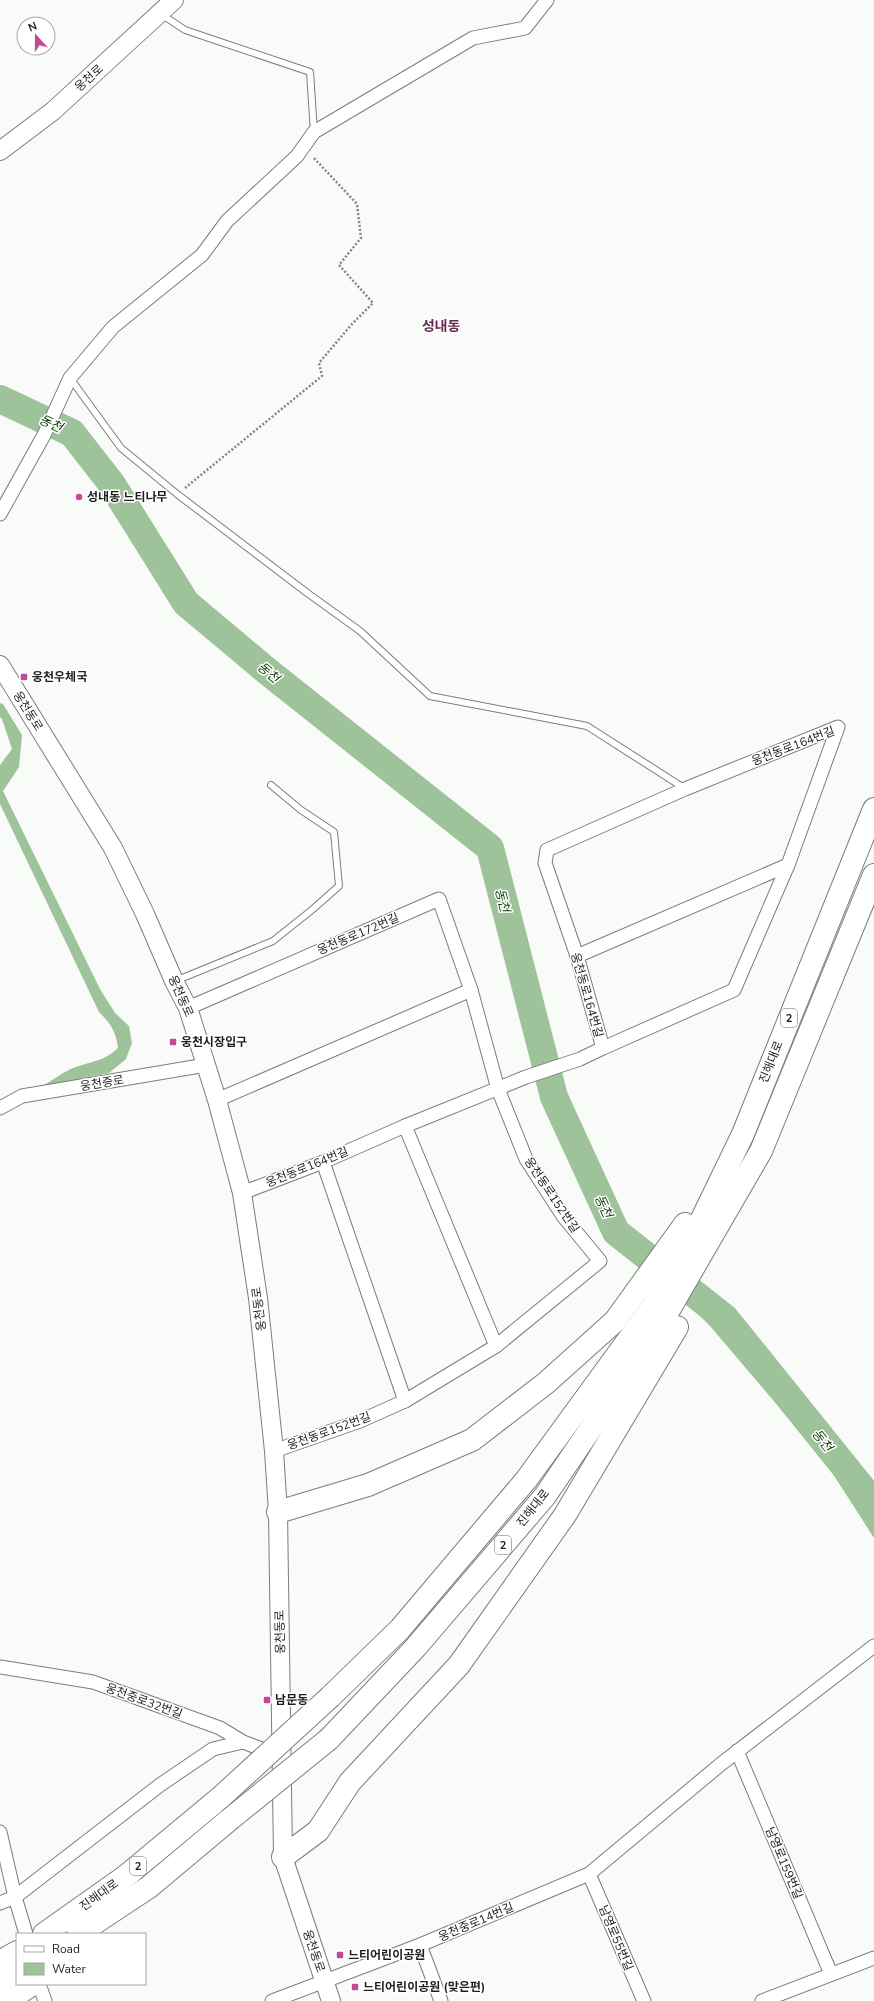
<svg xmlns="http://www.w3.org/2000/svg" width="874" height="2001" font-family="'Nunito Sans','Noto Sans KR',sans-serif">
<rect width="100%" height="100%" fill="#f9fbf8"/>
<g fill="#9ec299">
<path d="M0,703L3,704L22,735L19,767L3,791L100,989L115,1013L129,1026L132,1043L126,1059L109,1073L43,1086C51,1081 59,1075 67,1071C86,1061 101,1064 118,1048C116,1031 110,1023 99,1012L0,804V765L12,749L2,719L0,717Z"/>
<polygon points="616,1232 725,1318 874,1503 874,1538 824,1460 710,1326"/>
</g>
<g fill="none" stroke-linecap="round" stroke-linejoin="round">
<polyline stroke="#9ec299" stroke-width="28" points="0,399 72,433 111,483 186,603 267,671 490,848 554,1097 616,1232 725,1318 874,1503"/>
<g stroke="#7b7d7a" stroke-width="8">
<g id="lane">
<polyline points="161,14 185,30 310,72 314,132"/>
<polyline points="70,378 121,448 177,494 306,592 360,631 430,696 587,726 684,788"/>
<polyline points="175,981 273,941 313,909 339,886 334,832 301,810 271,785"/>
</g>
</g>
<g stroke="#7b7d7a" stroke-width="15">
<g id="street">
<polyline points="0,514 44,435 70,378 113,327 202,255 227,221 297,156 314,132 473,38 525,28 547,0"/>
<polyline points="577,956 788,865"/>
<polyline points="188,1008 439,899 471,990 498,1089 526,1159 563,1216 600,1261 496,1346 405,1401 360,1421 274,1451"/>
<polyline points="217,1100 471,990"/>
<polyline points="0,1108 22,1096 206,1065"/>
<polyline points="405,1126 496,1346"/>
<polyline points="323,1162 405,1401"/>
<polyline points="242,1193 323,1162 405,1126 526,1077 580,1059 603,1048 734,990 788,865 838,727 685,789 547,850 545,863 577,956 603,1048"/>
<polyline points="0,1667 93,1682 220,1728 243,1742 275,1754"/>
<polyline points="737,1751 831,1974"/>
<polyline points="0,1832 15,1897 26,1934"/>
<polyline points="589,1874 644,2001"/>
<polyline points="0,1903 15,1897 160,1785 213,1749 243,1742"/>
<polyline points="420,1945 441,2001"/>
<polyline points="39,1984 45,2001"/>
<polyline points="272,2001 420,1945 589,1874 721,1764 874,1646"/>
<polyline points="762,2001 874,1958"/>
</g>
</g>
<g stroke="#7b7d7a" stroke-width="20">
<g id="secondary">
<polyline points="0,151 53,111 174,0"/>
<polyline points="0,665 113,848 145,914 174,981 188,1008 217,1100 242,1193 258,1298 274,1451 278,1512 283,1857 331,2001"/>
</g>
</g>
<g stroke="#7b7d7a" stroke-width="24">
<g id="highway">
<polyline points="278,1512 368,1485 472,1440 546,1383 615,1321 685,1224"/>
<polyline points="330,1697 400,1629 526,1480 653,1306 699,1225 743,1134 874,809"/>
<polyline points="329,1739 416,1647 545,1496 655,1334 761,1151 874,875"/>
<polyline points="283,1857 318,1831 350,1782 459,1665 565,1515 677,1327"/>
<polyline points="44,1934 126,1876 221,1797"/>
<polyline points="78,1934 149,1887 229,1820"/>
<polyline points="0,1962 17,1952"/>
<polyline points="0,1985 17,1975"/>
<polyline points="7,2001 33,1984"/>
</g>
</g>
<polyline stroke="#858684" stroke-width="2.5" stroke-dasharray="2 2" stroke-linecap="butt" points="185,488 322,376 319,363 352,324 373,303 339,265 361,238 357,204 313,157"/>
<use href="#lane" stroke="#fff" stroke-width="6"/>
<use href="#street" stroke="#fff" stroke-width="13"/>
<use href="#secondary" stroke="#fff" stroke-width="18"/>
<use href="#highway" stroke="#fff" stroke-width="22"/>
<g stroke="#7b7d7a" stroke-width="24" stroke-linecap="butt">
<g id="highway-bridge">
<polyline points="221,1797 330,1697"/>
<polyline points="229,1820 329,1739"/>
</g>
</g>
<use href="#highway-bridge" stroke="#fff" stroke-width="22"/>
</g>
<g fill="#c44899" stroke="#fff" stroke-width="1.5">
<circle cx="79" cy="497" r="4"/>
<rect x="20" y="673" width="8" height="8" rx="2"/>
<rect x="169" y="1038" width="8" height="8" rx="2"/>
<rect x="263" y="1696" width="8" height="8" rx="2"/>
<rect x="336" y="1951" width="8" height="8" rx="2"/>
<rect x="351" y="1983" width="8" height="8" rx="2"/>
</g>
<g text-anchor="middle" stroke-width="3" stroke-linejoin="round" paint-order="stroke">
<g fill="#fff" stroke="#616261" stroke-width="1">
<rect x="781" y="1009" width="16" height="18" rx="3"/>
<rect x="495" y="1536" width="16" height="18" rx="3"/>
<rect x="130" y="1857" width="16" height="18" rx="3"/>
</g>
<g font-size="11" font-weight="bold" fill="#1d1e1d">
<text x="789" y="1022">2</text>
<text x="503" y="1549">2</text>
<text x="138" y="1870">2</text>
</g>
<g font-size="12" fill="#1d1e1d" stroke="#fff">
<text transform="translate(89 78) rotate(-42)" y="4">웅천로</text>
<text transform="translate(28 711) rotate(58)" y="4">웅천동로</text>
<text transform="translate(793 746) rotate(-21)" y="4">웅천동로164번길</text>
<text transform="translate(358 934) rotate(-23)" y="4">웅천동로172번길</text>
<text transform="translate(587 995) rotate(74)" y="4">웅천동로164번길</text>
<text transform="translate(181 996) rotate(66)" y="4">웅천동로</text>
<text transform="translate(771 1062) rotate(-68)" y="4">진해대로</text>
<text transform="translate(102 1083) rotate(-9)" y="4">웅천중로</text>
<text transform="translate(307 1167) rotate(-22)" y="4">웅천동로164번길</text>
<text transform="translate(552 1195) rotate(56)" y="4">웅천동로152번길</text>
<text transform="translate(259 1309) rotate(-97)" y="4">웅천동로</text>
<text transform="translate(329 1431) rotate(-20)" y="4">웅천동로152번길</text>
<text transform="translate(533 1508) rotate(-51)" y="4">진해대로</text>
<text transform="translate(280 1632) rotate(-91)" y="4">웅천동로</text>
<text transform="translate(144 1701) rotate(20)" y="4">웅천중로32번길</text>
<text transform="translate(784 1863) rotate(67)" y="4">남영로159번길</text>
<text transform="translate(99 1895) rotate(-36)" y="4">진해대로</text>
<text transform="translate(476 1922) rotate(-23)" y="4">웅천중로14번길</text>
<text transform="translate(616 1938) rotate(67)" y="4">남영로55번길</text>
<text transform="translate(314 1951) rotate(71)" y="4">웅천동로</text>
</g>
<g font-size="12" font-weight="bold" fill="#1d1e1d" stroke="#fff" text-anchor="start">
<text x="87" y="501">성내동 느티나무</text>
<text x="32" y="681">웅천우체국</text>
<text x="181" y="1046">웅천시장입구</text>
<text x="275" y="1704">남문동</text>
<text x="348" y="1959">느티어린이공원</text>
<text x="363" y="1991">느티어린이공원 (맞은편)</text>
</g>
<g font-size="13" font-style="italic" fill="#0b3e05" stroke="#fff">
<text transform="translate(51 423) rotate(25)" y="5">동천</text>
<text transform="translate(269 672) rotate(39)" y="5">동천</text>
<text transform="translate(503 900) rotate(76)" y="5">동천</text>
<text transform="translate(604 1206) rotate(65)" y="5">동천</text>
<text transform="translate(823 1440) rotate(51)" y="5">동천</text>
</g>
<g font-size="14" font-weight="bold" fill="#65294f" stroke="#fff">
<text x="441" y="331">성내동</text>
</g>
</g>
<rect x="16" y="1933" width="130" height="52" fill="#ffffff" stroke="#a5a5a5"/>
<rect x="24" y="1946" width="20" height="6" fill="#ffffff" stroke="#a5a5a5"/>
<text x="52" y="1953" font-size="12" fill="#1d1e1d">Road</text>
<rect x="24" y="1963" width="20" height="12" fill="#9ec299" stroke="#a5a5a5"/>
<text x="52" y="1973" font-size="12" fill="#1d1e1d">Water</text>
<g transform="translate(36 36) rotate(339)"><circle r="19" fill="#ffffff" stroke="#a5a5a5"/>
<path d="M0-3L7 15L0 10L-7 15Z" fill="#c44899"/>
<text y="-6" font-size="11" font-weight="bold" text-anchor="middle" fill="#1d1e1d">N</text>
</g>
</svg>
